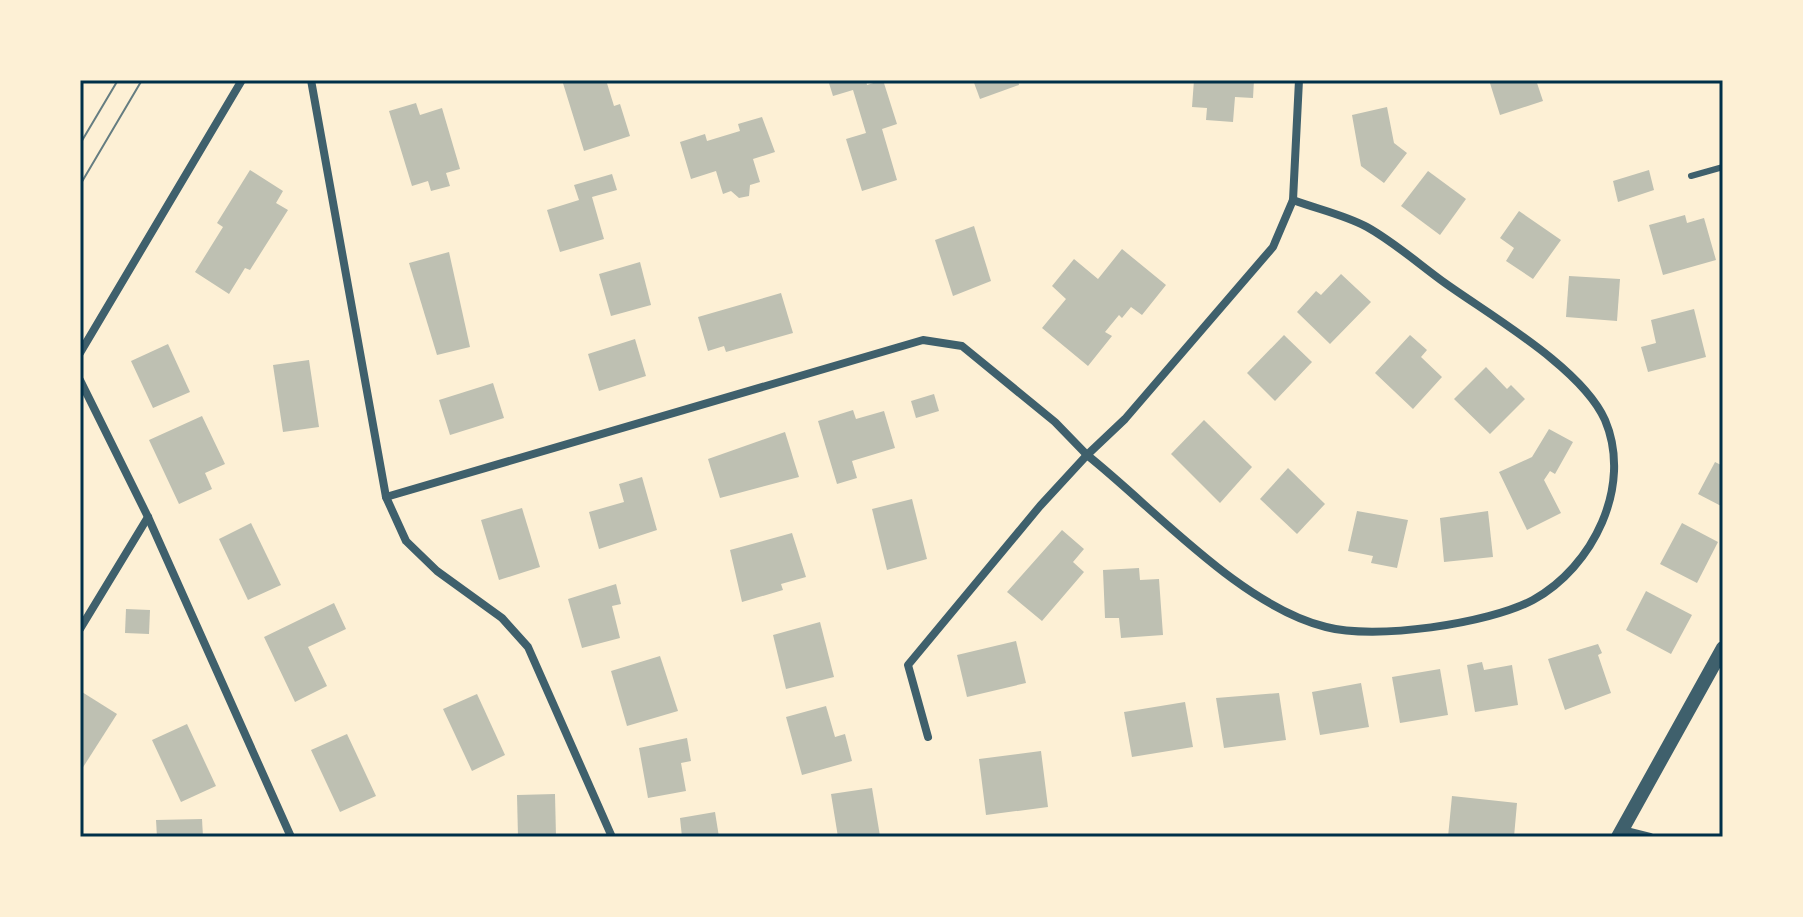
<svg xmlns="http://www.w3.org/2000/svg" width="1803" height="917" font-family="Poppins,sans-serif">
<rect width="100%" height="100%" fill="#fdf0d5"/>
<g fill="#bec0b2">
<polygon points="562,80 606,80 614,106 620,104 630,136 584,151"/>
<polygon points="828,80 866,80 867,85 883,80 897,124 882,129 897,180 862,191 846,139 866,133 853,90 833,96"/>
<polygon points="973,80 1018,80 1019,85 980,99"/>
<polygon points="1194,80 1254,80 1253,98 1235,97 1233,122 1206,120 1207,108 1192,107"/>
<polygon points="1489,80 1536,80 1543,101 1500,115"/>
<polygon points="416,103 420,115 442,108 460,169 446,173 450,186 431,191 428,181 412,186 389,111"/>
<polygon points="1387,107 1394,143 1407,153 1384,183 1361,166 1352,115"/>
<polygon points="762,117 775,152 753,159 760,182 750,185 749,196 739,198 731,191 723,194 716,171 691,179 680,142 705,134 707,141 740,131 738,124"/>
<polygon points="250,170 283,191 276,203 288,210 250,270 245,268 229,294 195,272 223,227 217,223"/>
<polygon points="1649,170 1654,190 1618,202 1613,181"/>
<polygon points="1428,171 1466,199 1440,235 1401,206"/>
<polygon points="612,174 617,190 592,197 604,239 560,252 547,210 579,200 574,185"/>
<polygon points="1519,211 1561,240 1533,279 1506,261 1514,248 1500,238"/>
<polygon points="1685,215 1687,223 1704,218 1716,260 1663,275 1649,225"/>
<polygon points="974,226 991,281 953,296 935,240"/>
<polygon points="1122,249 1166,285 1142,315 1131,307 1122,318 1119,315 1105,332 1112,336 1088,366 1042,328 1066,299 1052,286 1074,259 1098,279"/>
<polygon points="449,252 470,347 437,355 409,263"/>
<polygon points="640,262 651,305 611,316 599,274"/>
<polygon points="1341,274 1371,302 1330,344 1297,312 1316,291 1321,295"/>
<polygon points="1569,276 1620,279 1617,321 1566,317"/>
<polygon points="781,293 793,333 726,352 724,346 708,351 698,317"/>
<polygon points="1694,309 1706,357 1648,372 1641,347 1656,343 1651,320"/>
<polygon points="1284,335 1312,362 1275,401 1247,373"/>
<polygon points="1410,335 1427,350 1421,357 1442,377 1413,409 1375,373"/>
<polygon points="635,339 646,376 599,391 588,354"/>
<polygon points="168,344 190,392 153,408 131,361"/>
<polygon points="309,360 319,427 283,432 273,365"/>
<polygon points="1486,367 1507,389 1511,385 1525,399 1490,434 1454,399"/>
<polygon points="493,383 504,418 450,435 439,400"/>
<polygon points="934,394 939,411 916,418 911,401"/>
<polygon points="853,410 856,419 884,411 895,448 852,461 857,478 837,484 818,421"/>
<polygon points="202,416 225,464 205,473 212,489 179,504 149,440"/>
<polygon points="1204,420 1252,467 1220,503 1171,454"/>
<polygon points="1549,429 1573,442 1555,474 1550,471 1544,480 1561,513 1527,530 1499,472 1532,457"/>
<polygon points="785,432 799,477 720,498 708,459"/>
<polygon points="1715,462 1723,466 1723,507 1698,494"/>
<polygon points="1288,468 1325,504 1297,534 1260,499"/>
<polygon points="642,477 657,530 599,549 589,512 624,502 619,484"/>
<polygon points="912,499 927,559 887,570 872,509"/>
<polygon points="522,508 540,567 499,580 481,520"/>
<polygon points="1357,511 1408,520 1397,568 1371,563 1373,556 1348,551"/>
<polygon points="1488,511 1493,557 1444,562 1440,518"/>
<polygon points="251,523 281,585 248,600 219,539"/>
<polygon points="1682,523 1718,542 1697,583 1660,564"/>
<polygon points="1062,530 1084,549 1073,562 1084,572 1042,621 1007,592"/>
<polygon points="792,533 806,577 781,584 783,590 742,602 730,550"/>
<polygon points="1139,568 1140,580 1159,579 1163,635 1121,638 1119,618 1105,618 1103,570"/>
<polygon points="616,584 621,604 612,606 620,638 582,648 568,599"/>
<polygon points="1646,591 1692,615 1671,654 1626,630"/>
<polygon points="334,603 346,629 308,647 327,686 295,702 264,637"/>
<polygon points="126,609 150,610 149,634 125,633"/>
<polygon points="820,622 834,677 786,689 773,635"/>
<polygon points="1016,641 1026,683 967,697 957,655"/>
<polygon points="1598,644 1602,653 1598,655 1611,693 1565,710 1548,659"/>
<polygon points="660,656 678,711 627,726 611,671"/>
<polygon points="1482,662 1484,670 1512,665 1518,705 1475,712 1467,665"/>
<polygon points="1440,669 1448,715 1400,723 1392,677"/>
<polygon points="1361,683 1369,727 1320,735 1312,692"/>
<polygon points="82,692 117,714 80,772 80,695"/>
<polygon points="1279,693 1286,740 1224,748 1216,698"/>
<polygon points="477,694 505,755 472,771 443,709"/>
<polygon points="1185,702 1193,747 1132,757 1124,712"/>
<polygon points="826,706 835,737 845,734 852,761 802,775 786,717"/>
<polygon points="187,724 216,786 181,802 152,740"/>
<polygon points="347,734 376,796 340,812 311,750"/>
<polygon points="687,738 691,761 681,763 686,791 648,798 639,748"/>
<polygon points="1041,751 1048,807 986,815 979,759"/>
<polygon points="872,788 880,836 838,837 831,794"/>
<polygon points="555,794 556,837 518,837 517,795"/>
<polygon points="1452,796 1517,803 1514,837 1448,837"/>
<polygon points="715,812 719,837 682,837 680,818"/>
<polygon points="202,819 203,837 157,837 156,820"/>
</g>
<g fill="none" stroke-linecap="round" stroke-linejoin="round">
<polyline stroke="#3f606c" stroke-width="6" points="1691,176 1723,167"/>
<g stroke="#3f606c" stroke-width="8">
<polyline points="311,80 386,497 406,541 437,571 502,618 528,647 612,837"/>
<polyline points="80,353 242,80"/>
<polyline points="80,380 148,517 291,837"/>
<polyline points="386,497 923,340 962,346 1055,422 1087,455 1125,419 1273,247 1293,200 1299,80"/>
<polyline points="80,629 148,517"/>
<path d="M928,737L908,665L1040,506L1087,455C1155,509 1241,606 1326,627C1375,640 1488,624 1533,600C1593,567 1633,486 1605,420C1582,368 1491,316 1445,283C1420,265 1394,242 1367,227C1345,215 1317,209 1293,200"/>
<polyline points="1622,830 1650,837"/>
</g>
<polyline stroke="#3f606c" stroke-width="14" points="1618,837 1723,648"/>
<g stroke="#657d81" stroke-width="2">
<polyline points="80,144 118,80"/>
<polyline points="80,185 142,80"/>
</g>
</g>
<rect width="1803" height="917" fill="none" stroke="#fdf0d5" stroke-width="164"/>
<rect x="82" y="82" width="1639" height="753" fill="none" stroke="#003049" stroke-width="3"/>
</svg>
